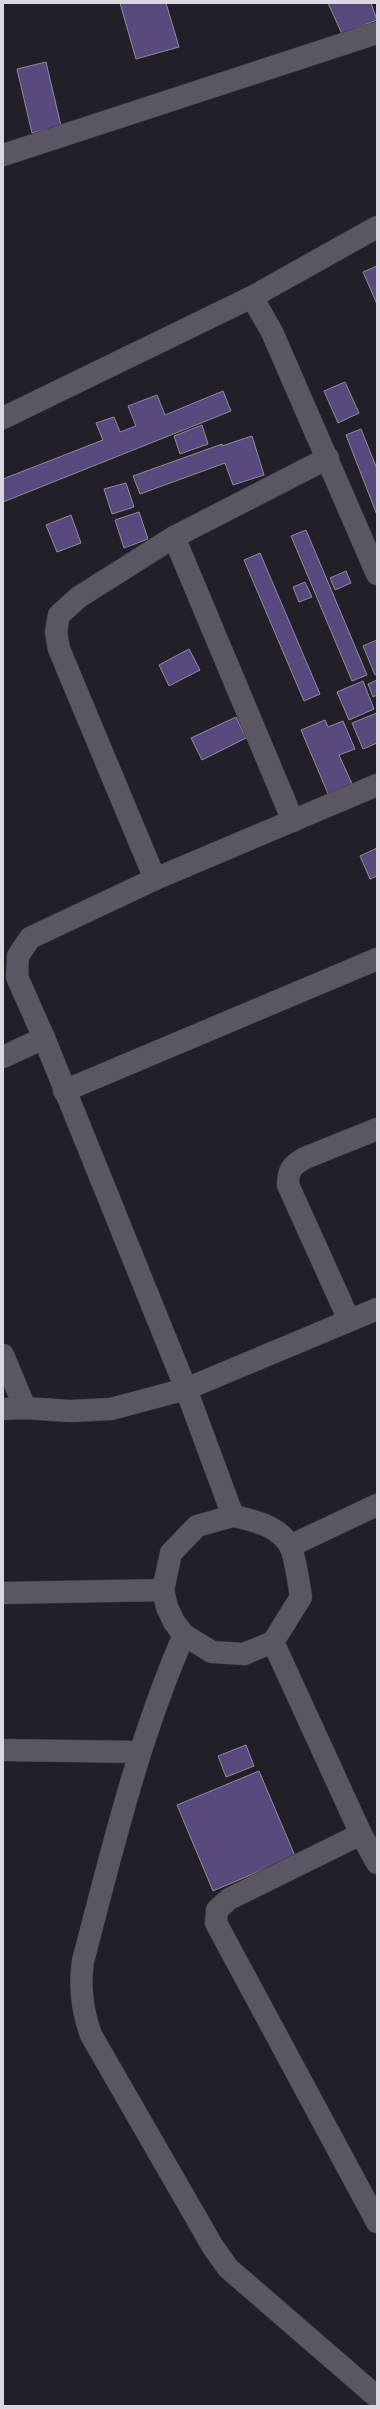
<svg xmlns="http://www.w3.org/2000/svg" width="380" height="2409" font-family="Jost,sans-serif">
<rect width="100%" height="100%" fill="#231f29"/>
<g fill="#57497e" stroke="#8e8c99">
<polygon points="120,3 166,3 179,47 136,59"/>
<polygon points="328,3 371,3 377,20 342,34"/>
<polygon points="46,62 61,126 32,133 17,69"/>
<polygon points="377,266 377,304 363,272"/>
<polygon points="345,382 359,413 338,423 324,391"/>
<polygon points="223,391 231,411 3,502 3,479 103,440 96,423 114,417 120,432 136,426 128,406 157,395 165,415"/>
<polygon points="202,425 208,444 180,454 174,436"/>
<polygon points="361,429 377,469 377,515 346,435"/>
<polygon points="252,436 264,475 233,485 225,463 140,494 133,476 222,444 222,446"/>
<polygon points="126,483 134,507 112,514 104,489"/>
<polygon points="139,512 148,539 124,548 115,520"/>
<polygon points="71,515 81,543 57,552 46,525"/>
<polygon points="306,530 367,675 352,681 291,536"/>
<polygon points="260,553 320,694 304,701 244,560"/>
<polygon points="346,571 351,583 335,590 330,578"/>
<polygon points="305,582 312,597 299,602 293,587"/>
<polygon points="377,640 377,674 375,675 363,646"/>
<polygon points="189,649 200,670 169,686 159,665"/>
<polygon points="377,680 377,695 373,697 368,684"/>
<polygon points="363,681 374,709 349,720 337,692"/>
<polygon points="377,713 377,743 363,749 352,723"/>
<polygon points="236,717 246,738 202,760 191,738"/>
<polygon points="325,720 328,727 343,721 355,749 339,755 353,786 329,796 301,730"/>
<polygon points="377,848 377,876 370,879 360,856"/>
<polygon points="246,1745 254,1766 226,1777 218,1756"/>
<polygon points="259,1771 295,1856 213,1891 177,1805"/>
</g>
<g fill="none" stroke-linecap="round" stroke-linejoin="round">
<g stroke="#3e3a42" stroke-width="23">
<g id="minor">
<polyline points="3,155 377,33"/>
<polyline points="252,297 272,332 377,574"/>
<polyline points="3,418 252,297 377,227"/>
<polyline points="174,537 293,821"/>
<polyline points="155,879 59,649 56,632 59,615 79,597 174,537 328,458"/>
<polyline points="3,1057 44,1038"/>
<polyline points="64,1091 377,959"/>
<path d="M349,1320L288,1185C288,1170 292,1165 305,1158L377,1129"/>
<polyline points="3,1355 25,1408"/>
<polyline points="3,1409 25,1408 70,1411 111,1409 186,1389 377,1309"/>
<polyline points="233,1516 186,1389 44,1038 17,977 18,956 30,938 155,879 377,785"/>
<path d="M233,1516C253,1520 279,1526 290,1546C295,1555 299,1585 301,1597L273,1642L244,1654L212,1652L184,1635L174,1622L167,1607L163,1590L171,1553L197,1526Z"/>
<polyline points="290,1546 377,1505"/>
<polyline points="3,1593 163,1590"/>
<path d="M184,1635C138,1740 112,1851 83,1961C79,1987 82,2010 91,2035L213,2247L228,2268L377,2397"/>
<polyline points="273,1642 361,1834 377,1863"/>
<polyline points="3,1750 139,1752"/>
<polyline points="361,1834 229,1899 217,1910 216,1923 377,2222"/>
</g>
</g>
<use href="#minor" stroke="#5b5661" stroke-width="22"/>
</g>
<rect width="380" height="2409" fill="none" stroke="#dbd8df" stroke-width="8"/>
</svg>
